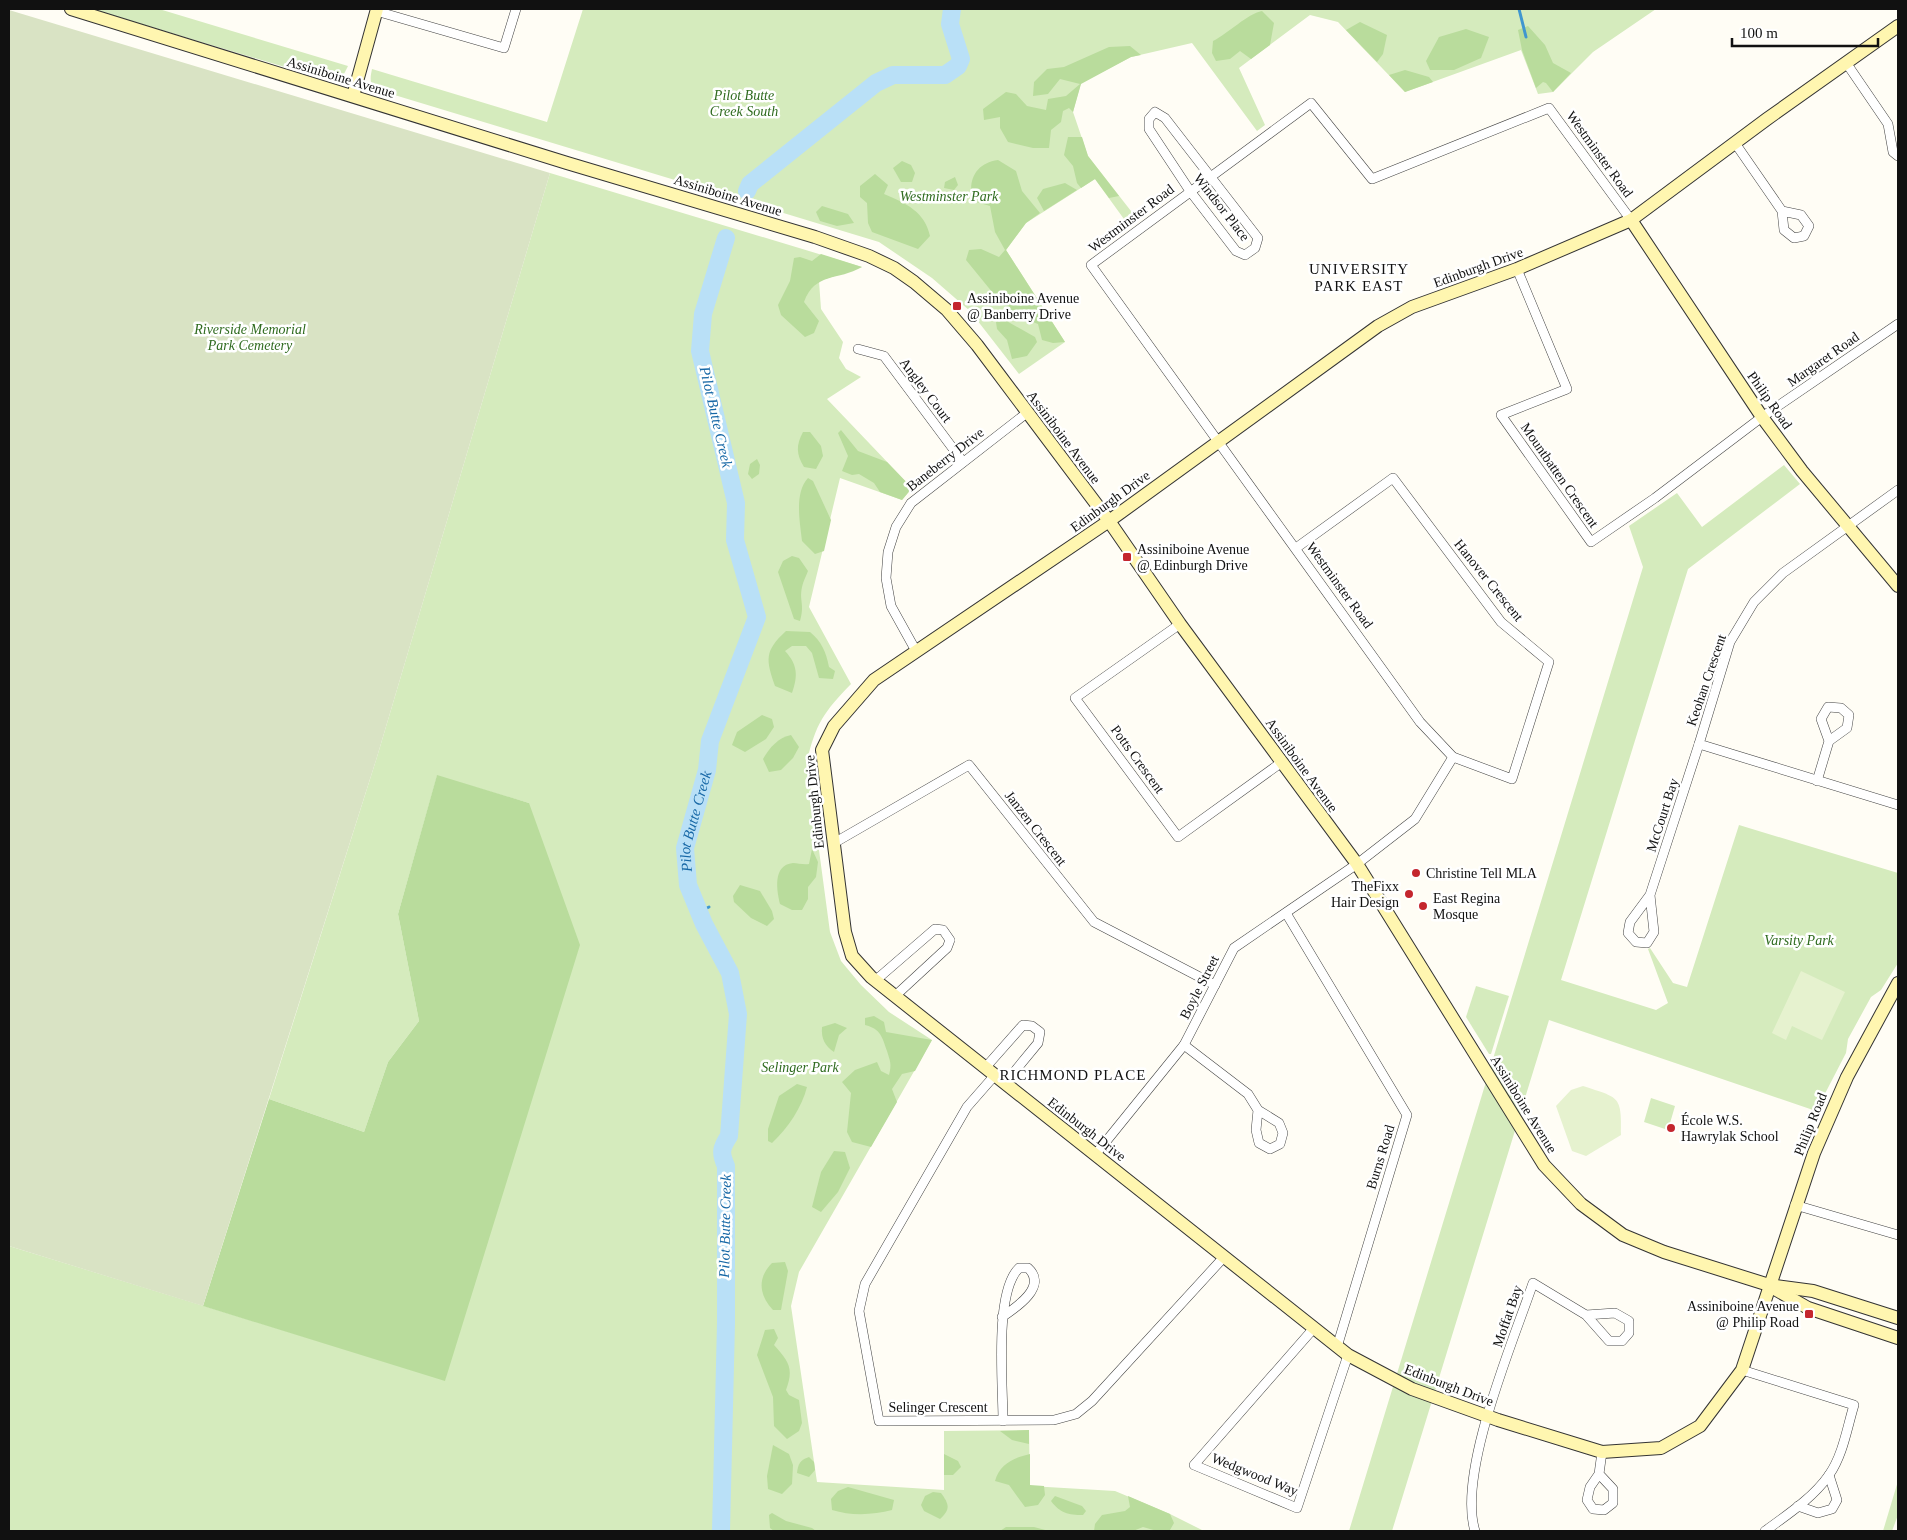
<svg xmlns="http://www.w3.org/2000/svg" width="1907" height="1540" font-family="'Times New Roman',serif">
<rect width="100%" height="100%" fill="#fffdf5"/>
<g fill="#d5ebbd">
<polygon points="92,9 159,9 348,66 343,76 335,79 321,78"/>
<path d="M583,9H1656L1593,52L1553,92L1538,94L1521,50L1405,92L1338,22L1310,15L1239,68L1265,125L1257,131L1192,43L1131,57L1081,83L1073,112L1088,156L1138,220L1129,226L1095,179L1026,223L1006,250L1065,342L1019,374L970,311L932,278L879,242L378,90C369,84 370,79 372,69L547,122Z"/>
<path d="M550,173L862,267L819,281L821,309L843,342L839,358L846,369L861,377L827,399L912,488L902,500L840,478L809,607L851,684C824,712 816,723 807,761L830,932L841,961L861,985L889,1012L932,1040L799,1272L791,1306L817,1482L944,1490V1431L1029,1430L1030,1486L1115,1491L1170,1514L1204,1531H9V1246L445,1380L529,803L437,776L398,914L419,1021L388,1062L364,1132L269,1099L377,757Z"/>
<polygon points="1784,465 1800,484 1688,569 1561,980 1656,1010 1668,1003 1648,949 1650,948 1673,983 1687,987 1739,825 1898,873 1898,963 1881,990 1871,997 1848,1039 1846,1053 1816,1111 1549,1020 1392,1531 1349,1531 1643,567 1629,526 1677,493 1702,527"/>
<polygon points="1476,986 1509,996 1491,1054 1489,1054 1466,1017"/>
<polygon points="1651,1098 1675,1106 1668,1130 1644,1122"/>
<polygon points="1898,1481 1898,1515 1892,1531 1883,1531"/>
</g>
<g fill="#b9dc9c">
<path d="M1262,11L1274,23L1270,45L1251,59L1240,51L1230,59L1216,61L1212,53L1213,41C1229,33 1247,14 1262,11Z"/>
<polygon points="1360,22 1387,35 1383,54 1377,62 1346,30"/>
<polygon points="1528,26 1545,45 1553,63 1571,73 1553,92 1546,83 1543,82 1536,88 1522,50 1518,30"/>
<polygon points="1466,29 1489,37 1481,58 1454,70 1430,70 1426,61 1439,37"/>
<polygon points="1130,46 1141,55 1131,57 1081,84 1073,112 1069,108 1063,111 1061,122 1051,130 1049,148 1033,148 1008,142 1000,128 1000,117 984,120 983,109 1006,92 1016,94 1027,106 1046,110 1048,99 1066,96 1080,84 1060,79 1048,94 1033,96 1034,82 1047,69 1064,67 1109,47"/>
<polygon points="1405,70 1429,77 1433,82 1405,92 1389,75"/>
<polygon points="1068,137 1082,137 1088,156 1119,196 1109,198 1095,179 1081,188 1077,183 1073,166 1064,155"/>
<path d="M998,160L1016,171L1022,191L1040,213L1026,223L1006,250L1065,342L1053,343L1042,340L1038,324L1017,316L997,298L966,260L969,250L981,249L999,257L1005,250L995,232L990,206L973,201C967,180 976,163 998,160Z"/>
<polygon points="902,161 911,165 915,173 912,182 901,182 893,168"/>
<path d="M875,174L888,185L884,194C906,203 925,212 930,236L918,249L872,232L868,223L867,203L860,197V186Z"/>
<polygon points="955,177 958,185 954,190 944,188 945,182"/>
<polygon points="1065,183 1077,190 1044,211 1037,198 1043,189"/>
<polygon points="822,206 848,214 854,223 837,226 820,221 816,212"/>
<path d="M821,254L862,267C838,281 815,272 804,302L819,321L814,333L805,337L781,315L778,305L790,281L794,258L800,257L812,261Z"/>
<polygon points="1003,319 1035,337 1037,342 1027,356 1012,359 1007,340 997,329 996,322"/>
<polygon points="841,430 858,451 887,462 912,488 902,500 880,492 874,483 859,474 852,475 842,471 848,456 838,433"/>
<path d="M803,432H810L821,446L823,456L816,469L804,467C796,454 796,445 803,432Z"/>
<polygon points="757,459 760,465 759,474 752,479 748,474 750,464"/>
<path d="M808,478L813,481L831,520L824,551L815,554L802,541C800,522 794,493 808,478Z"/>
<path d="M792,556L799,558L808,571C806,576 803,582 802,587C799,601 805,604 800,621L794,619L778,572L783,561Z"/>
<path d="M786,631L810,632C822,642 826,652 829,667L835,671L833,679L819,678L812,653L806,646H792L785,651C798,665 798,676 792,693L775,686C766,660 764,651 786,631Z"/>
<polygon points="762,715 772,719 774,727 766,739 745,752 732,745 737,732"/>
<path d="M791,735L799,747L793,758L781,770L769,772L763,759C769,748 779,737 791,735Z"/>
<polygon points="437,775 529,803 580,945 445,1381 203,1306 269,1099 364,1132 388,1062 419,1021 398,914"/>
<path d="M812,849L818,862L816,877L808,887V899L802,910H792L780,904C777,891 772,865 793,863C798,863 803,865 809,864Z"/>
<polygon points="740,885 760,891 772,911 774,919 767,926 751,918 734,902 733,896"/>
<path d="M874,1016L884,1022L886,1032L932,1040L915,1071L902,1074L892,1089L897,1102L871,1147L852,1142L847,1132L851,1093L842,1082L855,1070L877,1062L881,1071L889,1075C892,1064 890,1061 887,1051C882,1037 881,1029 865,1025V1018Z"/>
<path d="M835,1023L847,1028L839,1035L834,1052C825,1046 821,1039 822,1027Z"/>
<path d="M797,1084L807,1087C802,1107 788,1128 772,1143L768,1141V1129L779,1096Z"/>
<polygon points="834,1151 845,1152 850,1168 838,1192 821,1212 812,1207 821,1172"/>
<path d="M785,1262L788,1271L781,1310H773C759,1295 757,1278 772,1263Z"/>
<path d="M774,1329L778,1338L774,1345C789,1362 794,1368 786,1390L789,1395L799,1400L802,1423L799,1431L787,1439L774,1426L773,1397L757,1355L765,1330Z"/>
<polygon points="1029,1430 1029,1444 1012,1440 1000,1431"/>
<polygon points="773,1445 789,1454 793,1465 792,1484 782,1494 768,1489 767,1476"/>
<polygon points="944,1454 958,1461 961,1467 953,1475 944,1475"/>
<path d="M1030,1454V1485L1044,1486L1045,1495L1038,1505L1025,1507L1009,1485L995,1481C1000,1464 1013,1458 1030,1454Z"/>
<path d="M809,1457L814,1462L815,1470L809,1477L797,1473C798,1464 800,1460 809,1457Z"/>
<path d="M848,1487L894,1500L892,1510C873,1515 851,1516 832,1510L831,1499L838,1491Z"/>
<path d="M933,1492L941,1493C949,1504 951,1509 940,1519L924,1511L921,1505L925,1496Z"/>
<path d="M1055,1496L1082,1506L1086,1511L1083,1515C1068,1515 1060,1513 1051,1501Z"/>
<polygon points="1128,1496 1170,1514 1174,1523 1170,1530 1157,1531 1143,1527 1133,1531 1094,1531 1095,1524 1102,1515 1125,1511 1130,1507"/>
<polygon points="772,1513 786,1521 812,1528 816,1531 774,1531 770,1528 769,1515"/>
<polygon points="1006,1527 1034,1527 1049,1531 1000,1531"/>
</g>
<polygon fill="#d9e3c4" points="9,10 550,173 377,757 203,1306 9,1246"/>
<g fill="#e6f2cf">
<polygon points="1801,971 1845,992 1822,1040 1792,1026 1786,1040 1772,1033"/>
<path d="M1583,1086C1619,1098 1622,1095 1621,1135L1586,1156L1572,1151L1556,1106L1571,1090Z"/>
</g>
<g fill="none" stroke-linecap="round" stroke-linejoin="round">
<g stroke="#3f96cf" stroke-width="3">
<polyline points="1519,9 1526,37"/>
<polyline points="702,917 705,909 709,907"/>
</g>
<g stroke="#b9e0f7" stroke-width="18">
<polyline points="747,191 750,184 876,83 893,75 945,75 958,66 961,59 950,24 952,9"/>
<path id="s1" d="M721,1531L726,1323V1166C720,1153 721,1148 729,1136L738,1014L730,973L704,924L688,885L685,848L707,770L710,741L757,617L735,540L736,503L700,351L703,314L726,238"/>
</g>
<g stroke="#444" stroke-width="10">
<g id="street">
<polyline points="376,11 504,48 516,9"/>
<polyline points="1847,64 1888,124 1893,152 1898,156"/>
<polygon points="1155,112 1165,118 1258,238 1255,248 1245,255 1236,251 1190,191 1149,129 1149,119"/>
<polyline points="1735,143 1782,211 1784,230 1794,238 1804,236 1809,226 1801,215 1782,211"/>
<polyline points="1517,269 1567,389 1501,415 1591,542 1655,498 1762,417 1898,324"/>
<polyline points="858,349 884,356 963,462"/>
<polyline points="1898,490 1783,573 1754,602 1730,642 1699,744 1898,805"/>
<polyline points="1296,548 1393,478 1501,622 1549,662 1512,779 1453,757 1420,722 1091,265 1311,103 1372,179 1549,108 1631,220"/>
<polyline points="1180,624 1075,698 1178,837 1282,762"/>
<polyline points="916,651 891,606 886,578 888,552 896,527 911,503 1028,412"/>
<polyline points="1817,781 1829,741 1821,719 1828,707 1841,708 1849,715 1847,728 1829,741"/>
<polyline points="834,843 969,765 1094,922 1215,985"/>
<polyline points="1650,895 1654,932 1647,943 1636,942 1628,933 1630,922 1650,895 1699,744"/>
<polyline points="1286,913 1407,1115 1337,1347"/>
<polyline points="876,980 935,929 943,930 950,940 947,948 895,996"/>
<polyline points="1184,1045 1248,1094 1258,1110 1279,1123 1283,1133 1280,1144 1270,1149 1259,1143 1256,1130 1258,1110"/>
<polyline points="985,1068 1023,1025 1032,1026 1040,1032 1038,1043 1005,1083"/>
<polyline points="995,1075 967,1107 865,1284 859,1311 879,1421 1054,1420 1076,1414 1092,1401 1224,1257"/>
<polyline points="1095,1155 1184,1045 1234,948 1357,864 1415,819 1453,757"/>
<polyline points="1795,1205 1898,1235"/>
<path d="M1002,1317C1017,1307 1048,1286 1028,1268H1019C994,1292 1003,1385 1003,1421"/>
<polyline points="1314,1328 1194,1465 1297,1508 1348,1355"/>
<path d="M1742,1370L1854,1405C1847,1428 1843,1455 1829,1475C1813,1498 1787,1515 1765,1531"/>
<polyline points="1599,1474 1613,1489 1613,1503 1604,1510 1593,1509 1587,1500 1590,1487 1599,1474 1602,1452"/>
<polyline points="1798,1506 1818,1513 1832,1509 1837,1500 1829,1475"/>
<path d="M1475,1531C1457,1473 1513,1342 1533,1283L1586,1315L1609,1341H1622L1629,1333V1321L1615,1313L1586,1315"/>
</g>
</g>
<g stroke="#333" stroke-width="14">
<g id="secondary">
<polyline points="71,9 567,163 815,237 869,256 894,268 914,282 947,310 977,345 1109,521 1180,624 1357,864 1544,1165 1581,1204 1623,1235 1664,1252 1769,1285 1813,1291 1898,1318"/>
<polyline points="1898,26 1767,119 1631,220 1517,269 1412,307 1378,326 1109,521 874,680 834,726 822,750 845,932 852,956 871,977 1348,1355 1412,1389 1498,1420 1602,1452 1661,1448 1700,1426 1742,1370 1814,1153 1847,1077 1898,983"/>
<polyline points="353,96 377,9"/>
<polyline points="1631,220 1762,417 1802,471 1898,586"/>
<polyline points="1773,1288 1808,1308 1898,1338"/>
</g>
</g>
<use href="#street" stroke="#fff" stroke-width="9"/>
<use href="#secondary" stroke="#fff6b0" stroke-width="12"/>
</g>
<g fill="#c4262e" stroke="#fff" stroke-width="2">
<rect x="952" y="301" width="10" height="10" rx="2.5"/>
<rect x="1122" y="552" width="10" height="10" rx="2.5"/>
<circle cx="1416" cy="873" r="5"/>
<circle cx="1409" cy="894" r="5"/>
<circle cx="1423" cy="906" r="5"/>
<circle cx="1671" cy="1128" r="5"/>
<rect x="1804" y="1309" width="10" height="10" rx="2.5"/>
</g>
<g text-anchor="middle" stroke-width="5" stroke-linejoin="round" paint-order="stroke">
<g font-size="14" fill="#111" stroke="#fff">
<text transform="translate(341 77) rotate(17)" y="5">Assiniboine Avenue</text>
<text transform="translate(1600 154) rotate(54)" y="5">Westminster Road</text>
<text transform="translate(728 195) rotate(17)" y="5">Assiniboine Avenue</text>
<text transform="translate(1222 207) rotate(52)" y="5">Windsor Place</text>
<text transform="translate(1131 218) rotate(-37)" y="5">Westminster Road</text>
<text transform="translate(1478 267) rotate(-20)" y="5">Edinburgh Drive</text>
<text transform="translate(1823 359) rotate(-35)" y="5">Margaret Road</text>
<text transform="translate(926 390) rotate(53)" y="5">Angley Court</text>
<text transform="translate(1770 400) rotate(55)" y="5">Philip Road</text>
<text transform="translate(1064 437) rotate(53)" y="5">Assiniboine Avenue</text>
<text transform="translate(945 459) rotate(-38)" y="5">Baneberry Drive</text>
<text transform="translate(1560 475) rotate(55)" y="5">Mountbatten Crescent</text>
<text transform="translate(1110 501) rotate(-36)" y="5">Edinburgh Drive</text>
<text transform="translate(1489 580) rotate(51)" y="5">Hanover Crescent</text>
<text transform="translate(1340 585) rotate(54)" y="5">Westminster Road</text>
<text transform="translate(1706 680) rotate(-71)" y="5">Keohan Crescent</text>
<text transform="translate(1138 759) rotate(54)" y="5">Potts Crescent</text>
<text transform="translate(1302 765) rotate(54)" y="5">Assiniboine Avenue</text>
<text transform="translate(814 802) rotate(-96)" y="5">Edinburgh Drive</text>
<text transform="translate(1662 815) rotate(-72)" y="5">McCourt Bay</text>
<text transform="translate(1036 828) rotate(52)" y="5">Janzen Crescent</text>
<text transform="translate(1199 987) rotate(-63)" y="5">Boyle Street</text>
<text transform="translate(1524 1104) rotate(58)" y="5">Assiniboine Avenue</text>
<text transform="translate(1810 1124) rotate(-68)" y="5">Philip Road</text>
<text transform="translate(1087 1129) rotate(38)" y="5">Edinburgh Drive</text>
<text transform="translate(1380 1157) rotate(-73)" y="5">Burns Road</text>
<text transform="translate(1507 1316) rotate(-71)" y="5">Moffat Bay</text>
<text transform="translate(1449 1385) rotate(21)" y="5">Edinburgh Drive</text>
<text x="938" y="1412">Selinger Crescent</text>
<text transform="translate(1255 1474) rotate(22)" y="5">Wedgwood Way</text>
</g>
<g font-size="14" font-style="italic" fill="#2f6b1f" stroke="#fff">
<text x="744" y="100">Pilot Butte<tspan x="744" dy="16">Creek South</tspan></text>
<text x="949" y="201">Westminster Park</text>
<text x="250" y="334">Riverside Memorial<tspan x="250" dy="16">Park Cemetery</tspan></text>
<text x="1799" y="945">Varsity Park</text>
<text x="800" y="1072">Selinger Park</text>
</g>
<g font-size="14" fill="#111" stroke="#fff" text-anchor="start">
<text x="967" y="303">Assiniboine Avenue<tspan x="967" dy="16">@ Banberry Drive</tspan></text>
<text x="1137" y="554">Assiniboine Avenue<tspan x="1137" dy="16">@ Edinburgh Drive</tspan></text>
<text x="1426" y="878">Christine Tell MLA</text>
<text x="1399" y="891" text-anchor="end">TheFixx<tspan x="1399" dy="16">Hair Design</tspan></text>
<text x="1433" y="903">East Regina<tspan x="1433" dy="16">Mosque</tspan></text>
<text x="1681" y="1125">École W.S.<tspan x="1681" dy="16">Hawrylak School</tspan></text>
<text x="1799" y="1311" text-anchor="end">Assiniboine Avenue<tspan x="1799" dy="16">@ Philip Road</tspan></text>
</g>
<g font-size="15" letter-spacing="1" fill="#111" stroke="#fff">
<text x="1359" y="274">UNIVERSITY<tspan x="1359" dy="17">PARK EAST</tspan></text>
<text x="1073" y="1080">RICHMOND PLACE</text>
</g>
<g font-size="15" font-style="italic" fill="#1768a6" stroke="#fff">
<text transform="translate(716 417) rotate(77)" y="5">Pilot Butte Creek</text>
<text dy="5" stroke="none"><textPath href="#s1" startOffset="724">Pilot Butte Creek</textPath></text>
<text transform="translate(725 1226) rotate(-89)" y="5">Pilot Butte Creek</text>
</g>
</g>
<rect width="1907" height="1540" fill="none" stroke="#111111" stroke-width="20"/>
<path d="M1732 38v8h146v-8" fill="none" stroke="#111111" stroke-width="2.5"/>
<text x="1740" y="38" font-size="15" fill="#111111" stroke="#ffffff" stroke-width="4" paint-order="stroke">100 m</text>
</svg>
